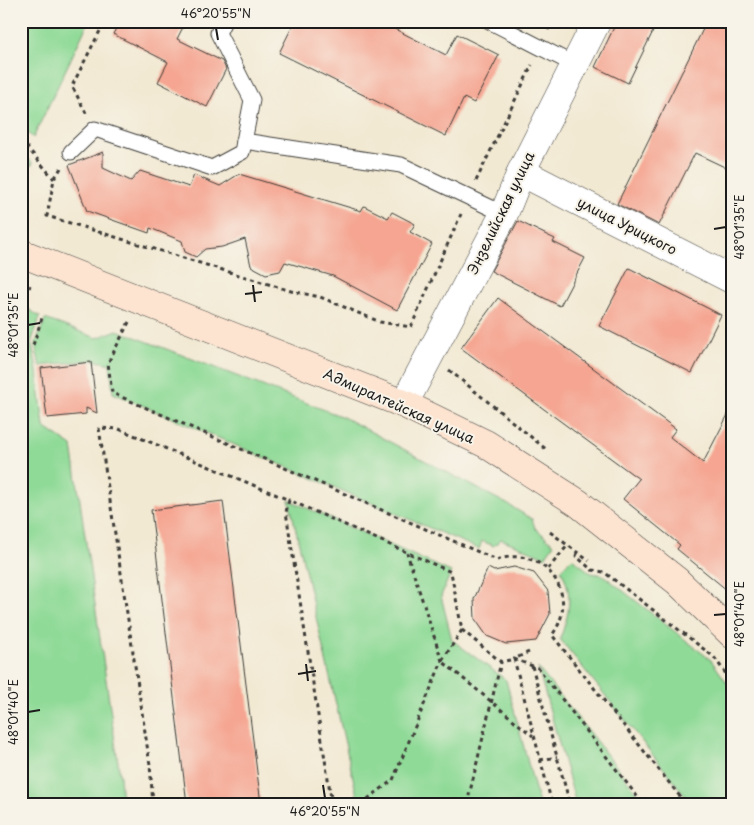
<svg xmlns="http://www.w3.org/2000/svg" width="754" height="825" font-family="'Playpen Sans',sans-serif">
<rect width="100%" height="100%" fill="#f7f3e8"/>
<filter id="ink" filterUnits="userSpaceOnUse"><feTurbulence type="fractalNoise" baseFrequency=".02" numOctaves="2"/><feDisplacementMap in="SourceGraphic" scale="10" xChannelSelector="R" yChannelSelector="G"/><feConvolveMatrix kernelMatrix="1 2 1 2 8 2 1 2 1" color-interpolation-filters="sRGB"/></filter>
<filter id="wash" filterUnits="userSpaceOnUse"><feTurbulence type="fractalNoise" baseFrequency=".0096" numOctaves="4" result="noise"/><feDisplacementMap in="SourceGraphic" scale="20" xChannelSelector="R" yChannelSelector="G"/><feGaussianBlur stdDeviation="1.12" result="paint"/><feColorMatrix in="noise" values="0 0 0 0 0 0 0 0 0 0 0 0 0 0 0 0 0 1.4 0 .05"/><feComposite in="paint" operator="in"/></filter>
<g filter="url(#wash)">
<rect width="100%" height="100%" fill="#f2e9d3"/>
<g fill="#8fda97" stroke="#567b5a">
<polygon points="21,21 89,21 33,138 21,126"/>
<polygon points="21,149 33,164 21,172"/>
<polygon points="21,304 40,317 31,343 36,363 44,427 72,446 120,776 122,804 23,804 29,795 28,787 21,782"/>
<polygon points="45,319 97,338 117,330 343,417 507,504 532,519 535,528 554,544 545,557 501,539 494,546 482,541 479,549 113,393 110,364 93,360 40,366 35,345"/>
<polygon points="289,500 451,572 441,596 452,640 506,680 539,804 359,804"/>
<path d="M572,558L591,573L603,575L711,660L733,691V804H692L560,639C569,613 574,595 561,570Z"/>
<polygon points="538,668 646,804 576,804"/>
</g>
<g id="blocks">
<g fill="#f5a591">
<polygon points="120,21 186,21 177,39 222,61 226,69 207,107 158,82 168,62 113,34"/>
<polygon points="295,21 379,21 446,55 457,34 499,55 474,103 464,98 446,136 279,53"/>
<polygon points="617,21 658,21 628,83 595,67"/>
<polygon points="707,21 733,21 733,171 695,153 659,225 617,204"/>
<polygon points="103,152 103,168 131,181 140,171 189,187 194,175 220,186 239,174 361,211 364,206 388,218 392,212 415,224 410,232 432,244 397,310 333,276 285,262 280,271 266,274 251,266 245,239 222,247 205,249 196,257 185,252 182,241 150,228 149,233 87,211 69,165"/>
<polygon points="518,221 555,239 553,242 585,258 560,306 491,271"/>
<polygon points="629,268 721,315 692,373 599,326"/>
<polygon points="498,298 676,429 670,437 703,463 733,405 733,595 677,549 680,545 623,499 639,479 461,348"/>
<polygon points="91,362 97,413 86,408 86,414 47,418 41,368"/>
<polygon points="223,501 261,804 187,804 151,510"/>
<polygon points="514,567 534,573 548,591 550,614 536,641 506,644 487,636 475,619 474,599 488,568 494,571"/>
</g>
</g>
</g>
<g filter="url(#ink)">
<use href="#blocks" fill-opacity="0" stroke="#3c3b37" stroke-width="1"/>
<g fill="none" stroke-linecap="round" stroke-linejoin="round">
<g stroke="#3c3b37" stroke-width="17">
<g id="lane">
<polyline points="489,21 575,65"/>
<polyline points="244,141 401,165 504,214"/>
<polyline points="71,152 95,129 212,168 242,152 252,100 218,33 224,21"/>
</g>
</g>
<g stroke="#3c3b37" stroke-width="29">
<g id="street">
<polyline points="521,172 733,280"/>
<polyline points="404,404 504,214 521,172 597,21"/>
</g>
</g>
<g stroke="#3c3b37" stroke-width="29">
<polyline id="secondary" points="21,253 404,404 486,444 578,503 677,581 733,635"/>
</g>
<g stroke="#3c3b37" stroke-width="3" stroke-dasharray="4 4" stroke-linecap="butt">
<polyline points="548,30 552,21"/>
<polyline points="86,113 72,86 105,21"/>
<polyline points="21,140 54,179"/>
<polyline points="61,168 54,179 47,216 291,291 320,297 380,322 411,327 461,214"/>
<polyline points="476,181 532,65"/>
<polyline points="21,284 31,287"/>
<path d="M129,322L108,363L112,393L497,560C544,543 582,596 552,635L686,804"/>
<polyline points="33,345 42,318"/>
<polyline points="449,370 547,450"/>
<polyline points="550,532 589,561"/>
<polyline points="577,553 576,556 592,570 604,572 714,657 733,684"/>
<polyline points="548,569 568,545"/>
<polyline points="462,630 442,661 533,736"/>
<polyline points="529,652 514,659 552,804"/>
<polyline points="532,666 570,804"/>
<polyline points="540,760 557,757"/>
<polyline points="153,804 150,765 99,428 119,429 289,500"/>
<polyline points="332,804 286,512 289,500 451,572 462,630 501,662 514,659 538,668 643,804"/>
<polyline points="361,804 393,780 442,661 407,553"/>
<polyline points="467,804 501,662"/>
</g>
<use href="#lane" stroke="#fff" stroke-width="15"/>
<use href="#street" stroke="#fff" stroke-width="28"/>
<use href="#secondary" stroke="#fde4d1" stroke-width="28"/>
</g>
</g>
<path fill="none" stroke="#1c1c1c" stroke-width="2" d="M216,28L218,40M714,229L726,227M253,285L255,302M245,294L262,292M28,325L40,323M714,615L726,614M306,664L308,681M298,674L316,671M28,712L40,710M323,785L325,798"/>
<g text-anchor="middle" stroke-width="4" stroke-linejoin="round" paint-order="stroke">
<g font-size="14" fill="#1c1c1c" stroke="#f7f3e8">
<text transform="translate(501 213) rotate(-64)" y="5">Энзелийская улица</text>
<text transform="translate(627 226) rotate(27)" y="5">улица Урицкого</text>
<text transform="translate(399 406) rotate(24)" y="5">Адмиралтейская улица</text>
</g>
</g>
<rect width="754" height="825" fill="none" stroke="#f7f3e8" stroke-width="55"/>
<rect x="28" y="28" width="698" height="770" fill="none" stroke="#1c1c1c" stroke-width="2"/>
<g font-size="12" text-anchor="middle" fill="#1c1c1c">
<text x="216" y="18">46°20'55"N</text>
<text transform="translate(740 227) rotate(-90)" y="4">48°01'35"E</text>
<text transform="translate(14 325) rotate(-90)" y="4">48°01'35"E</text>
<text transform="translate(740 614) rotate(-90)" y="4">48°01'40"E</text>
<text transform="translate(14 712) rotate(-90)" y="4">48°01'40"E</text>
<text x="325" y="816">46°20'55"N</text>
</g>
</svg>
